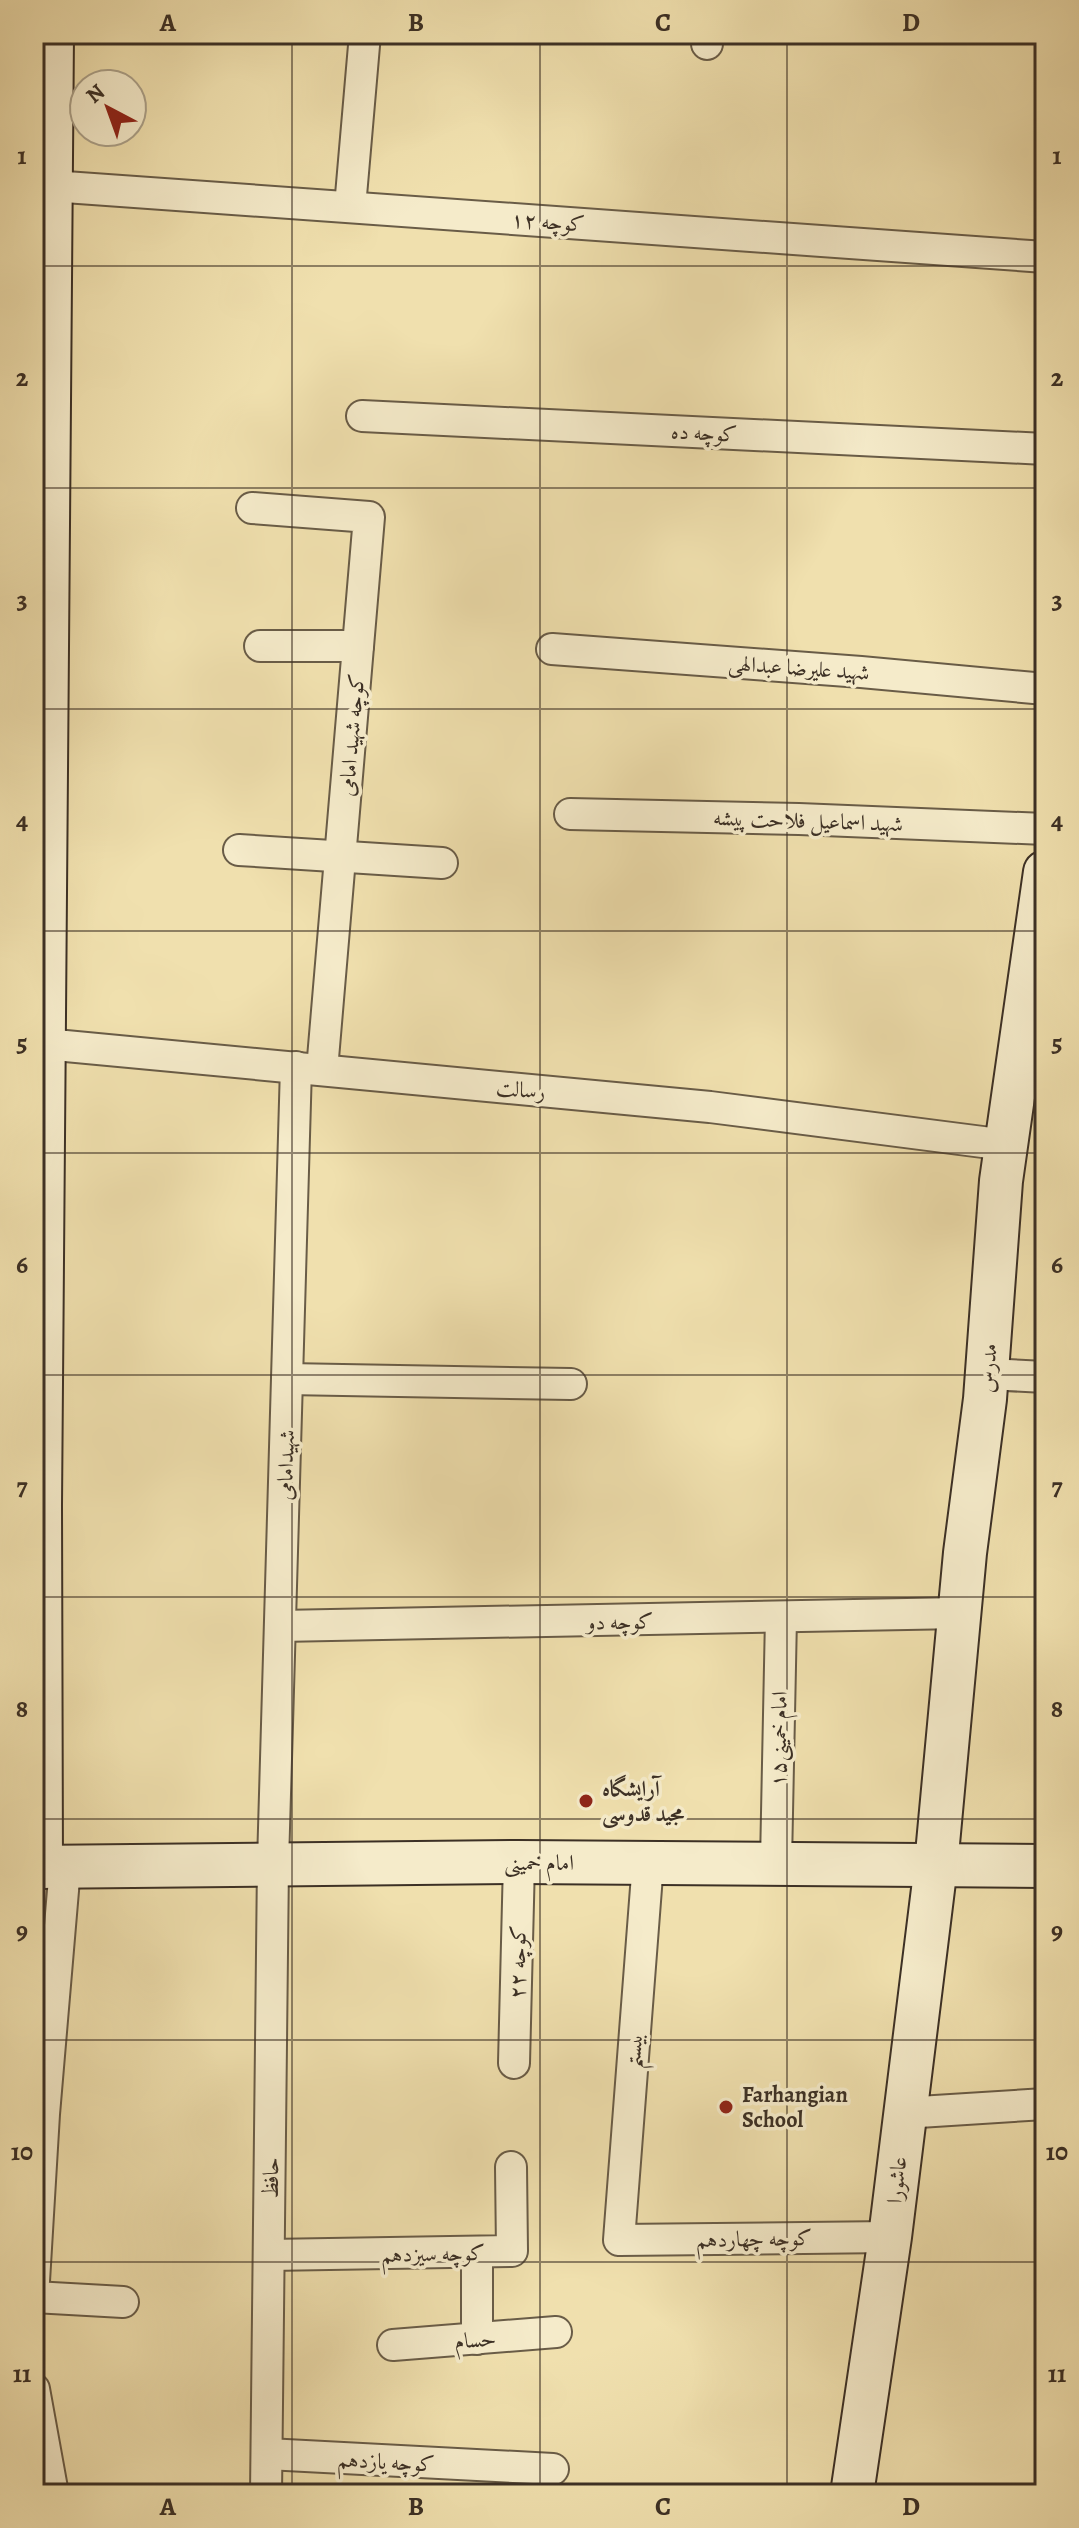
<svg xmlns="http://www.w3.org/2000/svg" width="1079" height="2528" font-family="Alegreya,Amiri,serif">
<rect width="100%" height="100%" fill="#f0e0ae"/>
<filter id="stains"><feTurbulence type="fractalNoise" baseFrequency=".0025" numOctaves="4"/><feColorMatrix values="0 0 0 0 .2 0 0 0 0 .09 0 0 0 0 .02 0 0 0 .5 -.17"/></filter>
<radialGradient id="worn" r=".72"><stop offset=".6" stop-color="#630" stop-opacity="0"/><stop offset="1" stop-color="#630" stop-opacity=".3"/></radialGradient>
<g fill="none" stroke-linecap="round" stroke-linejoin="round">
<g stroke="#695c47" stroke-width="34">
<g id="street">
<polyline points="707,44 707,34"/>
<polyline points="51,186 1045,257"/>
<polyline points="350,207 365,34"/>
<polyline points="362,416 1045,449"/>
<polyline points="252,508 369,517 322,1070"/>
<polyline points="260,646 358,646"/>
<polyline points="552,649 861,672 1045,689"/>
<polyline points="570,814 799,819 1045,829"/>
<polyline points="239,850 442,863"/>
<polyline points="34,1043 710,1107 1006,1145"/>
<polyline points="987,1374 1045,1377"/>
<polyline points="287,1379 571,1384"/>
<polyline points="280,1626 960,1613"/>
<polyline points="648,1862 619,2240 890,2237"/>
<polyline points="776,1862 781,1617"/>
<polyline points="514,2063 519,1862"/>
<polyline points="903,2113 1045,2104"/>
<polyline points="477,2252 477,2339"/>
<polyline points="269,2255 512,2251 511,2167"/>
<polyline points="34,2281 44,2114 65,1867"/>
<polyline points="34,2297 123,2302"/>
<polyline points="393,2345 556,2332"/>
<polyline points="34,2389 53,2494"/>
<polyline points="267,2454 553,2469"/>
<polyline points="266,2494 273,1863 296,1067"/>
</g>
</g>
<g stroke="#3c3025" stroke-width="46">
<g id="secondary">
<polyline points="34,1867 519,1862 1045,1866"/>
<polyline points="41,1867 40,1506 52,34"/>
<polyline points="852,2494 890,2237 936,1865 965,1553 985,1399 1001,1181 1045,872"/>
</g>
</g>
<use href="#street" stroke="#f5ebca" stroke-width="30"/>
<use href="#secondary" stroke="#f5ebca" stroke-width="42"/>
</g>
<path fill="none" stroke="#3c3025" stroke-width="2" stroke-opacity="0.55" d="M292,34V2494M540,34V2494M787,34V2494M34,266H1045M34,488H1045M34,709H1045M34,931H1045M34,1153H1045M34,1375H1045M34,1597H1045M34,1819H1045M34,2040H1045M34,2262H1045"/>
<g fill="#8f2418" stroke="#f5ebca" stroke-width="3">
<circle cx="586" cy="1801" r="8"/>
<circle cx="726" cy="2107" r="8"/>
</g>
<g text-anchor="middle" stroke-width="7" stroke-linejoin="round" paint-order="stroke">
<g font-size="22" fill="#3c3025" stroke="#f5ebca">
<text transform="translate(548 221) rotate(4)" y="8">کوچه ۱۲</text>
<text transform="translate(704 432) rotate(3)" y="8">کوچه ده</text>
<text transform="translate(799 667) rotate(4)" y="8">شهید علیرضا عبدالهی</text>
<text transform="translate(351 735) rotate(-85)" y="8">کوچه شهید امامی</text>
<text transform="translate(808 820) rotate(2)" y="8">شهید اسماعیل فلاحت پیشه</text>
<text transform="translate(521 1089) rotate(5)" y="8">رسالت</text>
<text transform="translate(987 1368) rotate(-86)" y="8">مدرس</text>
<text transform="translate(285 1465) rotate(-88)" y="8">شهیدامامی</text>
<text transform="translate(620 1621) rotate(-1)" y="8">کوچه دو</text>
<text transform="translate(778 1739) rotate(-89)" y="8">امام خمینی۱۵</text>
<text x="539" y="1870">امام خمینی</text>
<text transform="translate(517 1962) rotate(-89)" y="8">کوچه ۲۲</text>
<text transform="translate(633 2051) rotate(-86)" y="8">بیستم</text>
<text transform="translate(270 2178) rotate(-89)" y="8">حافظ</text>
<text transform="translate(896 2180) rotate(-84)" y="8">عاشورا</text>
<text transform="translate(754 2238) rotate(-1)" y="8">کوچه چهاردهم</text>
<text transform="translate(433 2253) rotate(-1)" y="8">کوچه سیزدهم</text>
<text transform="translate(475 2339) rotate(-5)" y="8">حسام</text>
<text transform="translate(386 2461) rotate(3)" y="8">کوچه یازدهم</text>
</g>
<g font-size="22" font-weight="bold" fill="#3c3025" stroke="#f5ebca" text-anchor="start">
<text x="602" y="1796">آرایشگاه<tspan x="602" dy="25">مجید قدوسی</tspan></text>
<text x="742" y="2102">Farhangian<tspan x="742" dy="25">School</tspan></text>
</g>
</g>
<rect width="1079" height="2528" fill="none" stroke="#f0e0ae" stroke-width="88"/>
<g transform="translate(108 108) rotate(319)"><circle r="38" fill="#f5ebca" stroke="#aba088" stroke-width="2"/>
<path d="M0-6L14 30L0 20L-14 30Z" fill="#8f2418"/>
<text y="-12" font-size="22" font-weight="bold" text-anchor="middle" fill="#3c3025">N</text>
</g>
<rect x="44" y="44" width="991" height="2440" fill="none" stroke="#3c3025" stroke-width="3"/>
<g font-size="26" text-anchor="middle" font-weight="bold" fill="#3c3025">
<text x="168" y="31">A</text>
<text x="416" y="31">B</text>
<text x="663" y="31">C</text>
<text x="911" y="31">D</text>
<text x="22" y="164">1</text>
<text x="1057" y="164">1</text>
<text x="22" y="386">2</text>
<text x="1057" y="386">2</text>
<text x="22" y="608">3</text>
<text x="1057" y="608">3</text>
<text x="22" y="829">4</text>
<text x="1057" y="829">4</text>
<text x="22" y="1051">5</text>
<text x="1057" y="1051">5</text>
<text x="22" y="1273">6</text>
<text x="1057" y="1273">6</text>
<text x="22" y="1495">7</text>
<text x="1057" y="1495">7</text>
<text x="22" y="1717">8</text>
<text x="1057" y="1717">8</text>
<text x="22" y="1939">9</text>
<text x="1057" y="1939">9</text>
<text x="22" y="2160">10</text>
<text x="1057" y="2160">10</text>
<text x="22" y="2382">11</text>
<text x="1057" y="2382">11</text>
<text x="168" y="2515">A</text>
<text x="416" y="2515">B</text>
<text x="663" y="2515">C</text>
<text x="911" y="2515">D</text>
</g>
<rect width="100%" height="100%" filter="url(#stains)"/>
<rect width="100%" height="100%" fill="url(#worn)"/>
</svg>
